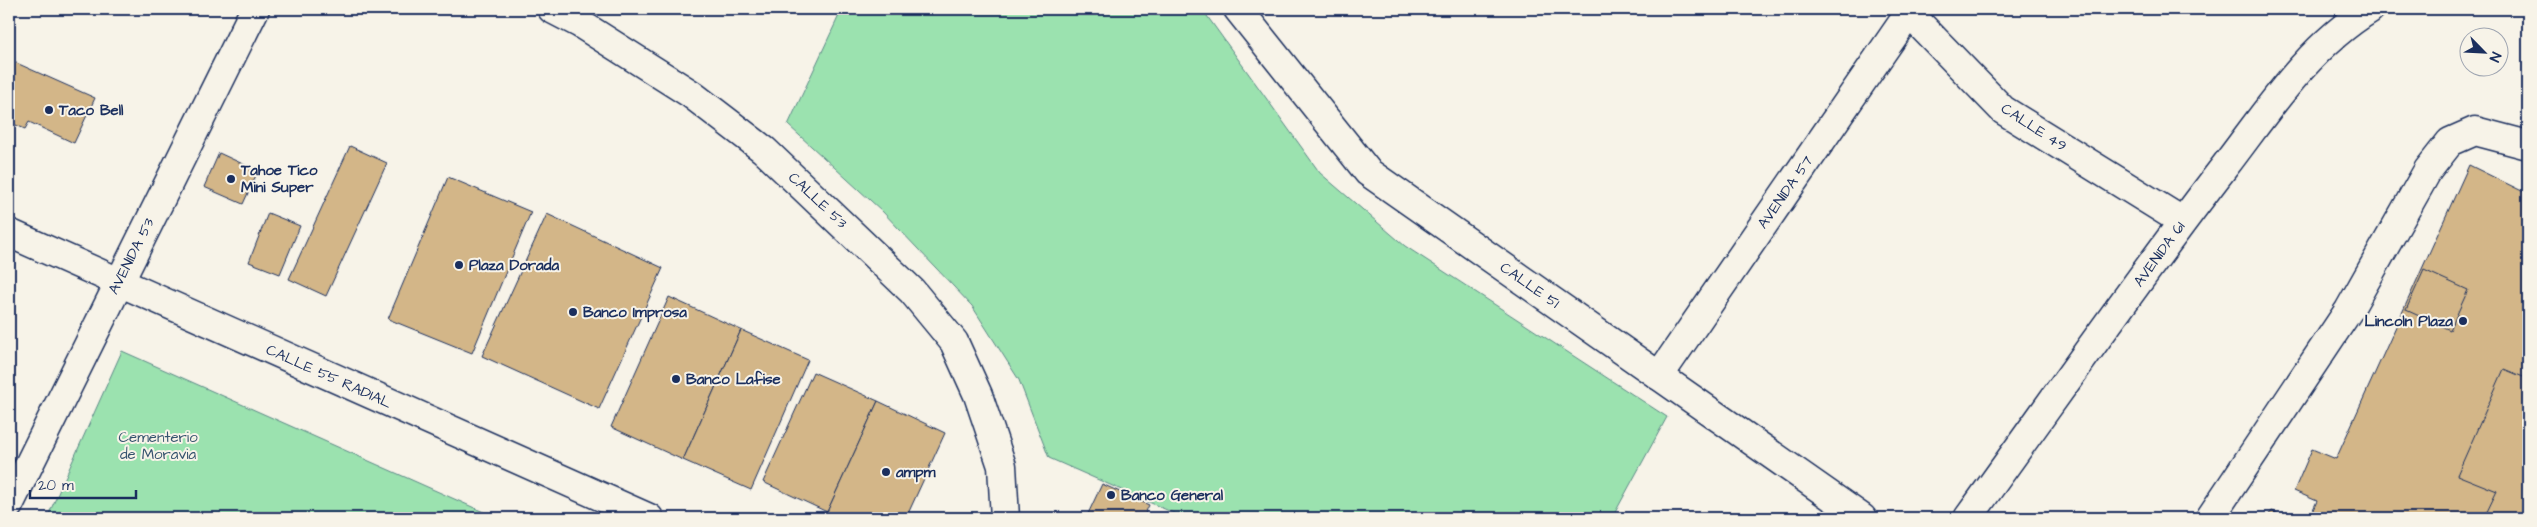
<svg xmlns="http://www.w3.org/2000/svg" width="2537" height="527" font-family="'Architects Daughter',sans-serif">
<rect width="100%" height="100%" fill="#f7f3e8"/>
<filter id="ink" filterUnits="userSpaceOnUse"><feTurbulence type="fractalNoise" baseFrequency=".02" numOctaves="2"/><feDisplacementMap in="SourceGraphic" scale="10" xChannelSelector="R" yChannelSelector="G"/><feConvolveMatrix kernelMatrix="1 2 1 2 8 2 1 2 1" color-interpolation-filters="sRGB"/></filter>
<g filter="url(#ink)">
<g fill="#9be2af" stroke="#5b8886">
<polygon points="842,9 1202,9 1320,173 1405,246 1667,417 1612,518 1185,518 1049,458 1019,380 972,306 882,211 788,125"/>
<polygon points="122,351 497,518 47,518"/>
</g>
<g fill="#d3b688" stroke="#1b2f5e">
<polygon points="12,61 95,98 74,143 29,122 25,129 9,122 9,68"/>
<polygon points="350,146 387,163 326,296 289,279"/>
<polygon points="219,153 258,171 243,204 204,187"/>
<polygon points="2469,165 2528,194 2528,518 2309,518 2317,501 2294,491 2312,449 2336,459"/>
<polygon points="448,177 531,212 472,353 388,319"/>
<polygon points="268,213 300,226 280,274 249,262"/>
<polygon points="547,214 663,268 599,409 482,356"/>
<polygon points="2424,270 2468,290 2450,330 2406,310"/>
<polygon points="669,297 741,330 683,460 611,427"/>
<polygon points="741,330 808,360 751,490 683,460"/>
<polygon points="2504,369 2528,379 2528,518 2484,518 2497,491 2457,475"/>
<polygon points="813,372 878,401 827,512 763,482"/>
<polygon points="878,401 945,433 906,518 840,518 827,512"/>
<polygon points="1102,484 1149,505 1143,518 1086,518"/>
<polygon points="2272,511 2289,518 2266,518"/>
</g>
<g fill="none" stroke-linecap="round" stroke-linejoin="round">
<g stroke="#1b2f5e" stroke-width="31">
<g id="minor">
<polyline points="552,9 579,23 691,94 764,150 912,291 954,342 978,395 1002,466 1005,518"/>
<polyline points="1238,9 1368,172 1862,518"/>
<polyline points="1905,9 2003,110 2182,221"/>
<polyline points="1659,376 1912,9"/>
<polyline points="9,505 255,9"/>
<path d="M1968,518C2053,401 2136,281 2225,166C2268,110 2308,47 2370,9"/>
<polyline points="2210,518 2349,310 2428,170 2450,142 2475,131 2528,145"/>
</g>
</g>
<g stroke="#1b2f5e" stroke-width="31">
<polyline id="major" points="9,233 649,518"/>
</g>
<use href="#minor" stroke="#f7f3e8" stroke-width="28"/>
<use href="#major" stroke="#f7f3e8" stroke-width="28"/>
</g>
</g>
<g fill="#1b2f5e" stroke="#f7f3e8" stroke-width="2">
<circle cx="49" cy="110" r="5"/>
<circle cx="231" cy="179" r="5"/>
<circle cx="459" cy="265" r="5"/>
<circle cx="573" cy="312" r="5"/>
<circle cx="2463" cy="321" r="5"/>
<circle cx="676" cy="379" r="5"/>
<circle cx="886" cy="472" r="5"/>
<circle cx="1111" cy="495" r="5"/>
</g>
<g text-anchor="middle" stroke-width="4" stroke-linejoin="round" paint-order="stroke">
<g font-size="15" font-weight="bold" fill="#1b2f5e" stroke="#f7f3e8" text-anchor="start">
<text x="59" y="115">Taco Bell</text>
<text x="241" y="175">Tahoe Tico<tspan x="241" dy="17">Mini Super</tspan></text>
<text x="469" y="270">Plaza Dorada</text>
<text x="583" y="317">Banco Improsa</text>
<text x="2453" y="326" text-anchor="end">Lincoln Plaza</text>
<text x="686" y="384">Banco Lafise</text>
<text x="896" y="477">ampm</text>
<text x="1121" y="500">Banco General</text>
</g>
<g font-size="15" fill="#1b2f5e" stroke="#f7f3e8">
<text transform="translate(2034 127) rotate(33)" y="5">CALLE 49</text>
<text transform="translate(1785 192) rotate(-55)" y="5">AVENIDA 57</text>
<text transform="translate(818 200) rotate(43)" y="5">CALLE 53</text>
<text transform="translate(2159 254) rotate(-54)" y="5">AVENIDA 61</text>
<text transform="translate(131 256) rotate(-63)" y="5">AVENIDA 53</text>
<text transform="translate(1530 285) rotate(35)" y="5">CALLE 51</text>
<text transform="translate(329 376) rotate(24)" y="5">CALLE 55 RADIAL</text>
</g>
<g font-size="15" fill="#35536e" stroke="#f7f3e8">
<text x="158" y="442">Cementerio<tspan x="158" dy="17">de Moravia</tspan></text>
</g>
</g>
<rect width="2537" height="527" fill="none" stroke="#f7f3e8" stroke-width="30"/>
<rect x="15" y="15" width="2507" height="497" fill="none" stroke="#1b2f5e" stroke-width="2" filter="url(#ink)"/>
<g transform="translate(2484 52) rotate(114)"><circle r="24" fill="#f7f3e8" stroke="#9fa5b1"/>
<path d="M0-4L9 19L0 12L-9 19Z" fill="#1b2f5e"/>
<text y="-8" font-size="14" font-weight="bold" text-anchor="middle" fill="#1b2f5e">N</text>
</g>
<path d="M30 490v8h106v-8" fill="none" stroke="#1b2f5e" stroke-width="2.5"/>
<text x="38" y="490" font-size="15" fill="#1b2f5e" stroke="#f7f3e8" stroke-width="4" paint-order="stroke">20 m</text>
</svg>
